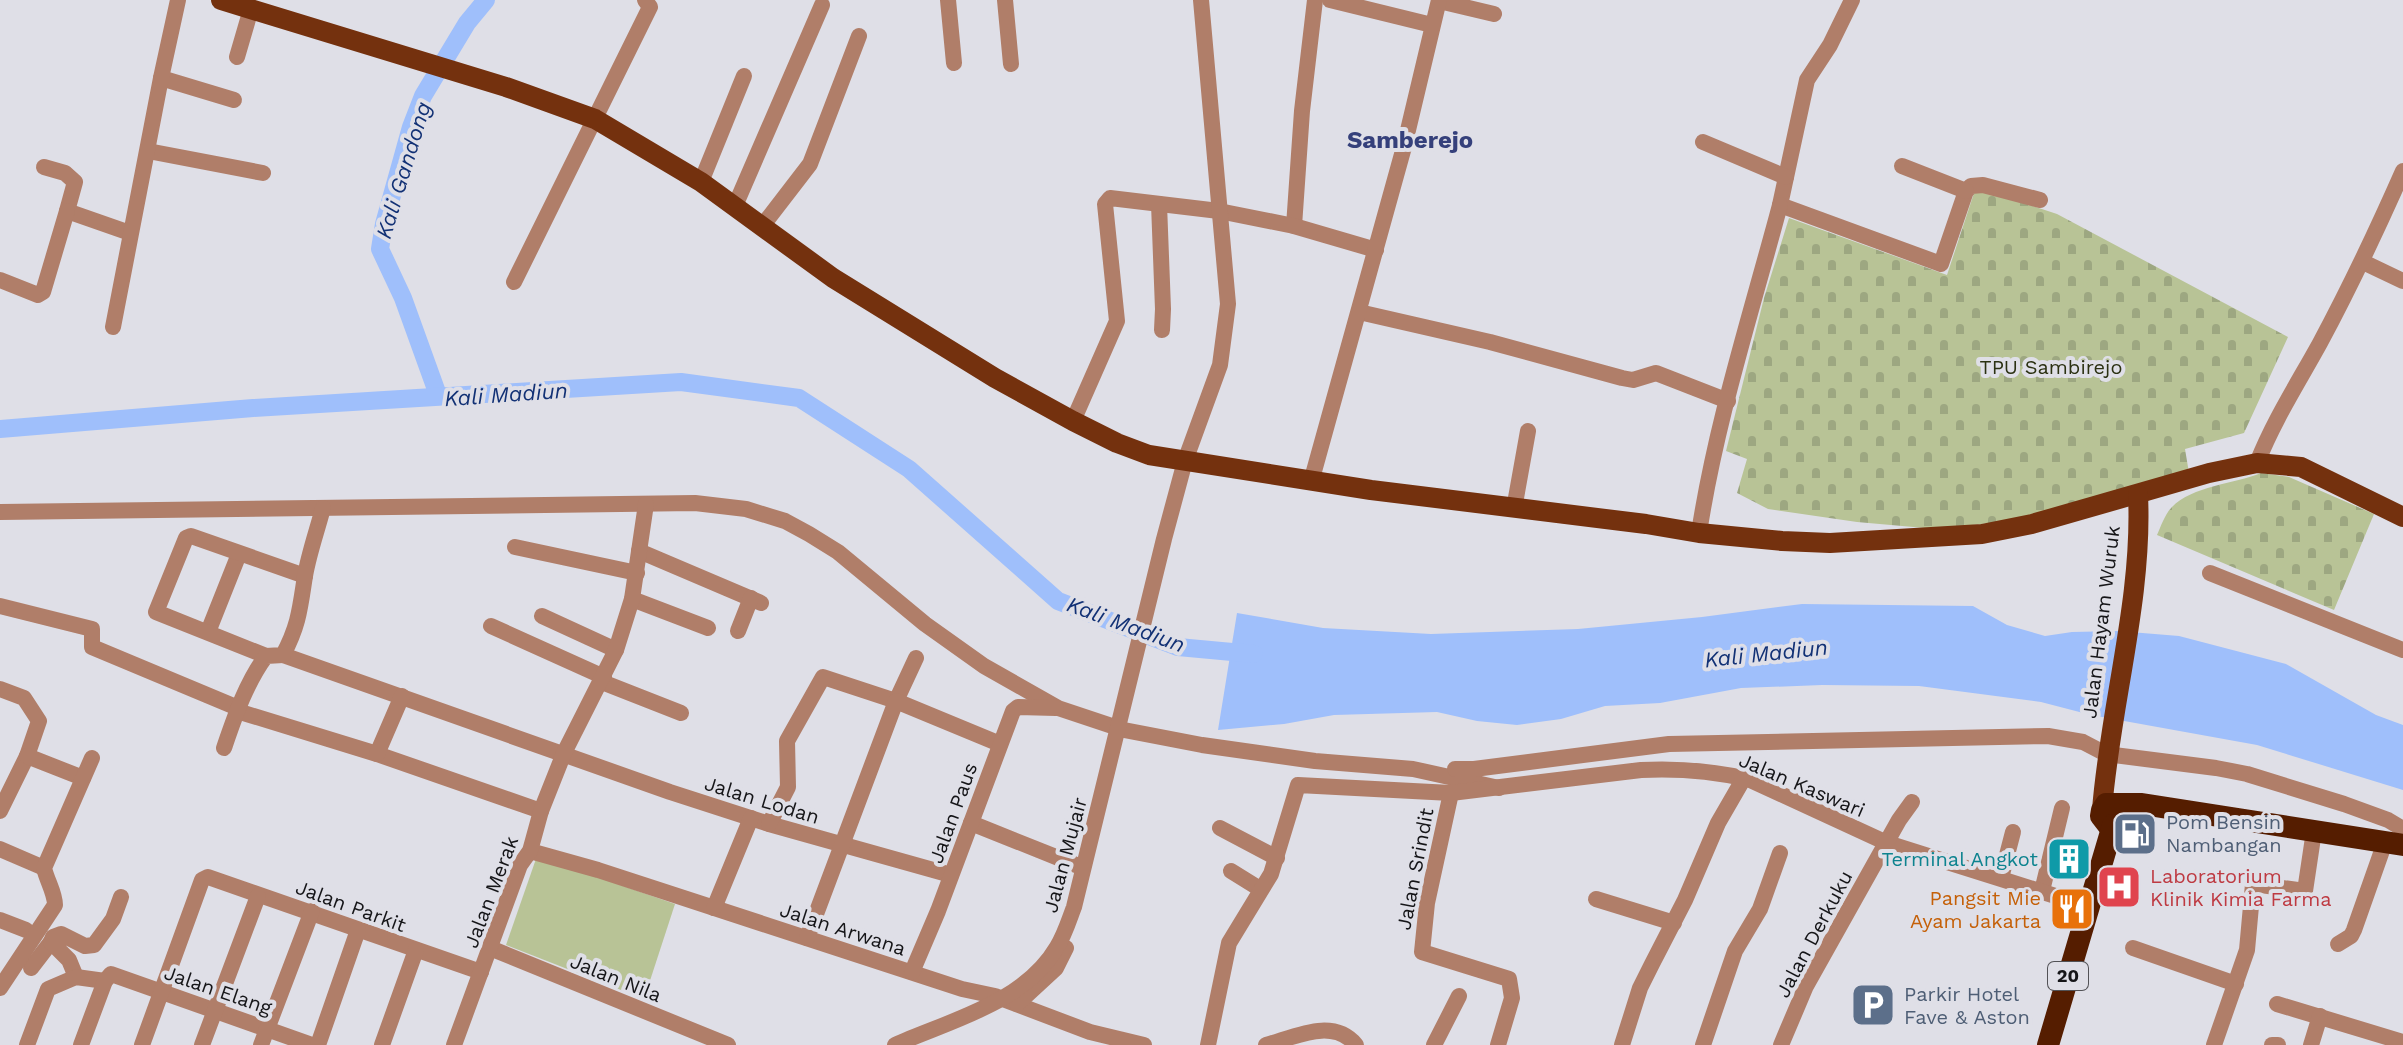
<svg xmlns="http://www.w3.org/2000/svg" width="2403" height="1045" font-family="'Work Sans',sans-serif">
<defs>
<pattern id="cemetery-stones" width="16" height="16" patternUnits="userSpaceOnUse" patternTransform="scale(2)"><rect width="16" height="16" fill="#b8c396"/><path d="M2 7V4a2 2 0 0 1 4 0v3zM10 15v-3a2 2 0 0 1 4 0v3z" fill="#9da781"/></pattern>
</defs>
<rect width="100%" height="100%" fill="#dfdfe7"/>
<g fill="url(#cemetery-stones)">
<polygon points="1976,187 2057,214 2288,337 2244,433 2185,449 2189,473 2009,521 1936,529 1857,522 1768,509 1737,493 1747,459 1726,451 1764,298 1789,218 1947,275"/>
<path d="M2261,473L2289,477L2374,514L2334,610L2157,535C2161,526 2165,514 2172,507C2192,486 2234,484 2261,473Z"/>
</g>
<polygon fill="#b8c396" points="537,856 675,904 644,999 506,945"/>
<polygon fill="#9fbffb" points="1802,604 1973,606 2007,625 2045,636 2072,632 2118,631 2179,636 2286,664 2376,715 2403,725 2403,790 2257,745 2091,715 2041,702 1919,686 1822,685 1741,688 1660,703 1605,706 1561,719 1517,725 1477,721 1437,712 1334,715 1284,724 1218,730 1237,613 1323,628 1431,634 1578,629 1702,617"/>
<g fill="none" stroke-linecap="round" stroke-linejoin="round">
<g stroke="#9fbffb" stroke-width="18">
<polyline points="438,395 403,298 380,249 384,224 411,127 423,96 467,23 486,0"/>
<polyline points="0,429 253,408 681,382 799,398 909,469 1058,601 1178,647 1254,654"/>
</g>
<g stroke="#b07e69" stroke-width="16">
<polyline points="948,0 954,63"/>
<polyline points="1005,0 1011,64"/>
<polyline points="1330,0 1432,25"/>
<polyline points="1852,0 1830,45 1807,80 1780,205 1941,264 1966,191 1971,186 1983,185 2040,200"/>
<polyline points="1439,1 1494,14"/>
<polyline points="237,57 251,9"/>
<polyline points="161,78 234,100"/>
<polyline points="1703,142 1786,177"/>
<polyline points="148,151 263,173"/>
<polyline points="1902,166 1966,191"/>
<polyline points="44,167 65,173 75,182 67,211 130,233"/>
<polyline points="701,182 744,76"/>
<polyline points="1159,204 1163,309 1162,330"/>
<polyline points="735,206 822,5"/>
<polyline points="763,225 810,164 859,36"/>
<polyline points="1294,226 1302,111 1315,0"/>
<polyline points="2363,262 2403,281"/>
<polyline points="0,280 38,295 43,292 67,211"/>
<polyline points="514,282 650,7 645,0"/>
<polyline points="1359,312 1490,342 1622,378 1633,380 1656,373 1728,401"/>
<polyline points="113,327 161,78 178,0"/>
<polyline points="1073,421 1117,321 1105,204 1110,198 1219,211 1294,226 1376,250"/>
<path d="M2257,463C2274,420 2298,383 2320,343C2350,287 2377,230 2403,171"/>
<polyline points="1311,482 1404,147 1439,0"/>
<polyline points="1514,509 1528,431"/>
<polyline points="0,512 695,503 746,509 785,521 809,534 838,552 925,624 984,666 1058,708 1124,730 1202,745 1315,761 1413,769 1499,788"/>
<path d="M1699,533C1716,422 1751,314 1780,205"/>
<polyline points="515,547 637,573"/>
<polyline points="639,551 761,603"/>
<polyline points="2210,573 2403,650"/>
<polyline points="632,599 708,628"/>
<polyline points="0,606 92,629 92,647 238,708"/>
<polyline points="542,616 616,650"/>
<polyline points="491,626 604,677"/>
<polyline points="738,631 751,598"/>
<polyline points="208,632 239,554"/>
<polyline points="283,655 670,792 769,824 951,875"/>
<polyline points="266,656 156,612 186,538 191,536 305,576"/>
<polyline points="602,682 681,713"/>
<polyline points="0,689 24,698 39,721 27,756 0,811"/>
<polyline points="237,711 377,754 541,811"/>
<path d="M224,748C235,716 246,683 266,656L283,655C299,625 300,608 305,576C309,553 317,531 323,508"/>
<polyline points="377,754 402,696"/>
<polyline points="27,756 83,778"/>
<polyline points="1455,769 1474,769 1669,744 2048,736 2083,742 2106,754 2216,768 2247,774 2344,804 2388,820 2403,829"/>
<polyline points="1451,793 1427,903 1422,952 1509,979 1512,998 1498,1045"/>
<polyline points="971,823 1076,865"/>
<polyline points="769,824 788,787 787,741 823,677 896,701 916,658"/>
<polyline points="1220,828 1277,858"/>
<polyline points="0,849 44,868"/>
<polyline points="530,851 598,870 962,989 995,996 1090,1032 1144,1045"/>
<polyline points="1231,871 1260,889"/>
<polyline points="2001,878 2013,832"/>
<polyline points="2042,891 2062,808"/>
<polyline points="1596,899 1674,923"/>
<polyline points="714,908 751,818"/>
<polyline points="0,920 26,930"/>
<polyline points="807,938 896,701 1000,744"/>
<polyline points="2338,944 2351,936 2354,930 2385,842"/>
<polyline points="490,948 728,1045"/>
<polyline points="2133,948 2236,984"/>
<polyline points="31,968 51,942"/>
<polyline points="912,972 938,911 1013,711 1018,707 1056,708"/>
<polyline points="76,977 69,960 51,942 53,937 61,934 85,946 94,945 113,919 121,897"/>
<path d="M0,988L55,905C55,893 47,881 44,868L92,758"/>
<polyline points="1017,1004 1056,968 1066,948"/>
<polyline points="2277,1004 2403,1042"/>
<polyline points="27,1045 48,989 76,977 105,981"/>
<polyline points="81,1045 105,981 111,974 312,1045"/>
<polyline points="142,1045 202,880 208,877 481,972"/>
<polyline points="202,1045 258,896"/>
<polyline points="261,1045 312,911"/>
<polyline points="318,1045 358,930"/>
<polyline points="382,1045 416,950"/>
<polyline points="454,1045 520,865 530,851 541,811 564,753 616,650 632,599 646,504"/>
<path d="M895,1045C951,1020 1024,1003 1057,947C1065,934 1069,920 1074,907L1164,539L1185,461L1220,365L1228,304L1201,0"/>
<path d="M1208,1045L1229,943L1271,874L1298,785L1451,793L1641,770C1678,768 1712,771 1748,779L1887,843L2087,906"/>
<path d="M1266,1045C1295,1037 1333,1017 1356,1045"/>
<polyline points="1434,1045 1459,996"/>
<polyline points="1622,1045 1640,988 1652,964 1685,900 1718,823 1744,778"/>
<polyline points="1703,1045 1735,951 1760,909 1780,853"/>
<polyline points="1781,1045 1806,986 1899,820 1912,802"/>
<polyline points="2214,1045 2247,950 2253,884 2305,891 2314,831"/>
<polyline points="2272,1045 2278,1045"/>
<polyline points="2311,1045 2320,1016"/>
</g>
<g stroke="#74310e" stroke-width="20">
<polyline points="221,0 506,87 595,119 701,182 833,278 995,378 1073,421 1117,443 1149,455 1371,490 1646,524 1699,533 1782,541 1830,543 1982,534 2032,524 2209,473 2257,463 2301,467 2403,517"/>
<path d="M2102,810C2110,706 2143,599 2138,495"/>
</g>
<g stroke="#551d00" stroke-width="22">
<polyline points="2118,805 2123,810 2121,821 2117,824 2108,825 2101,816 2102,810 2106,804 2142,804 2403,845"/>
<polyline points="2048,1045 2113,825"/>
</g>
</g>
<defs>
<g id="fuel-square" transform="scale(2.3)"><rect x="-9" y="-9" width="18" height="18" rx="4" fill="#5c6f8a" stroke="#dfdfe7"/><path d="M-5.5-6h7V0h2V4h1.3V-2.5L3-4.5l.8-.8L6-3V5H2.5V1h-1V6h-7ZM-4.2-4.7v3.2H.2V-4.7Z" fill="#fff"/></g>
<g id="building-square" transform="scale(2.3)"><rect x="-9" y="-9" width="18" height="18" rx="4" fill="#0f9aa8" stroke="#dfdfe7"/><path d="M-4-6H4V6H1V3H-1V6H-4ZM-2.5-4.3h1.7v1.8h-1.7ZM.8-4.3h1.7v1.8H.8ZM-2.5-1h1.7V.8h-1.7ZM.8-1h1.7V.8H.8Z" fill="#fff"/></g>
<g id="hospital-square" transform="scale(2.3)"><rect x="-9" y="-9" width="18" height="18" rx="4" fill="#e0444e" stroke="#dfdfe7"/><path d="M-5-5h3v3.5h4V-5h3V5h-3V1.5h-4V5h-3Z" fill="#fff"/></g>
<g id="restaurant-square" transform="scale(2.3)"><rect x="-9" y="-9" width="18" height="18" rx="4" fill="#e8710a" stroke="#dfdfe7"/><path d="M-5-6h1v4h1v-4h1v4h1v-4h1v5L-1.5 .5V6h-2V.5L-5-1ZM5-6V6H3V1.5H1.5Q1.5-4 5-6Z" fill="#fff"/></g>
<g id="parking-square" transform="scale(2.3)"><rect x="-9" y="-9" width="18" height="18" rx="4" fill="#5c6f8a" stroke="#dfdfe7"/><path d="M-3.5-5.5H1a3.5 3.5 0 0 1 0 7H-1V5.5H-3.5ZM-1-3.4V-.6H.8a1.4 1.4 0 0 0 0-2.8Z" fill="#fff"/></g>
</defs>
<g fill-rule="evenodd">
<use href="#fuel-square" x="2135" y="834"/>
<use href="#building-square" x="2069" y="859"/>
<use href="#hospital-square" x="2119" y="887"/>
<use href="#restaurant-square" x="2072" y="909"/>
<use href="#parking-square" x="1873" y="1005"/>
</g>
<g text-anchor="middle" stroke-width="8" stroke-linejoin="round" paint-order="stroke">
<rect fill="#dfdfe7" stroke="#525256" stroke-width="2" x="2048" y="962" width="40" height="28" rx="6"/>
<g font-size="18" font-weight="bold" fill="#151518">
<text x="2068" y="982">20</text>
</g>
<g font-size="20" fill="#2b3112" stroke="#dfdfe7">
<text x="2051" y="374">TPU Sambirejo</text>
</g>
<g font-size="20" fill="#151518" stroke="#dfdfe7">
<text transform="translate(2101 622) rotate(-83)" y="7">Jalan Hayam Wuruk</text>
<text transform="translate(1802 785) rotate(23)" y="7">Jalan Kaswari</text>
<text transform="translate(762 800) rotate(17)" y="7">Jalan Lodan</text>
<text transform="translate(953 813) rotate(-70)" y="7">Jalan Paus</text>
<text transform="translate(1065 855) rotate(-75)" y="7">Jalan Mujair</text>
<text transform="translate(1415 869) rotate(-79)" y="7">Jalan Srindit</text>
<text transform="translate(491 892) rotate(-69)" y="7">Jalan Merak</text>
<text transform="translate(351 906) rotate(20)" y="7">Jalan Parkit</text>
<text transform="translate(843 929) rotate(18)" y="7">Jalan Arwana</text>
<text transform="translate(1814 934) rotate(-62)" y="7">Jalan Derkuku</text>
<text transform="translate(616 978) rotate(22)" y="7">Jalan Nila</text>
<text transform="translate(218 990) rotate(19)" y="7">Jalan Elang</text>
</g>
<g font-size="20" fill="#4e5e75" stroke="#dfdfe7" text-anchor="start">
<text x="2166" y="829">Pom Bensin<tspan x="2166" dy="23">Nambangan</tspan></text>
<text x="1904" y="1001">Parkir Hotel<tspan x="1904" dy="23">Fave &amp; Aston</tspan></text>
</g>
<g font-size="20" fill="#0d838f" stroke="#dfdfe7" text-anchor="end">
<text x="2038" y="866">Terminal Angkot</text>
</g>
<g font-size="20" fill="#be3a42" stroke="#dfdfe7" text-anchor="start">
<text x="2150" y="883">Laboratorium<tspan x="2150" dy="23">Klinik Kimia Farma</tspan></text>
</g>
<g font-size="20" fill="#c56008" stroke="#dfdfe7" text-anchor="end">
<text x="2041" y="905">Pangsit Mie<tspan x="2041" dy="23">Ayam Jakarta</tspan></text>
</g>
<g font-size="22" font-style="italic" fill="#123175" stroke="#dfdfe7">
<text transform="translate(403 170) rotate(-73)" y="8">Kali Gandong</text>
<text transform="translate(506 394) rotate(-4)" y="8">Kali Madiun</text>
<text transform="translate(1126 624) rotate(20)" y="8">Kali Madiun</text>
<text transform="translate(1766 653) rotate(-6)" y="8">Kali Madiun</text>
</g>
<g font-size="24" font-weight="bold" fill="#35407b" stroke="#dfdfe7">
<text x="1410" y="148">Samberejo</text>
</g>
</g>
</svg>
